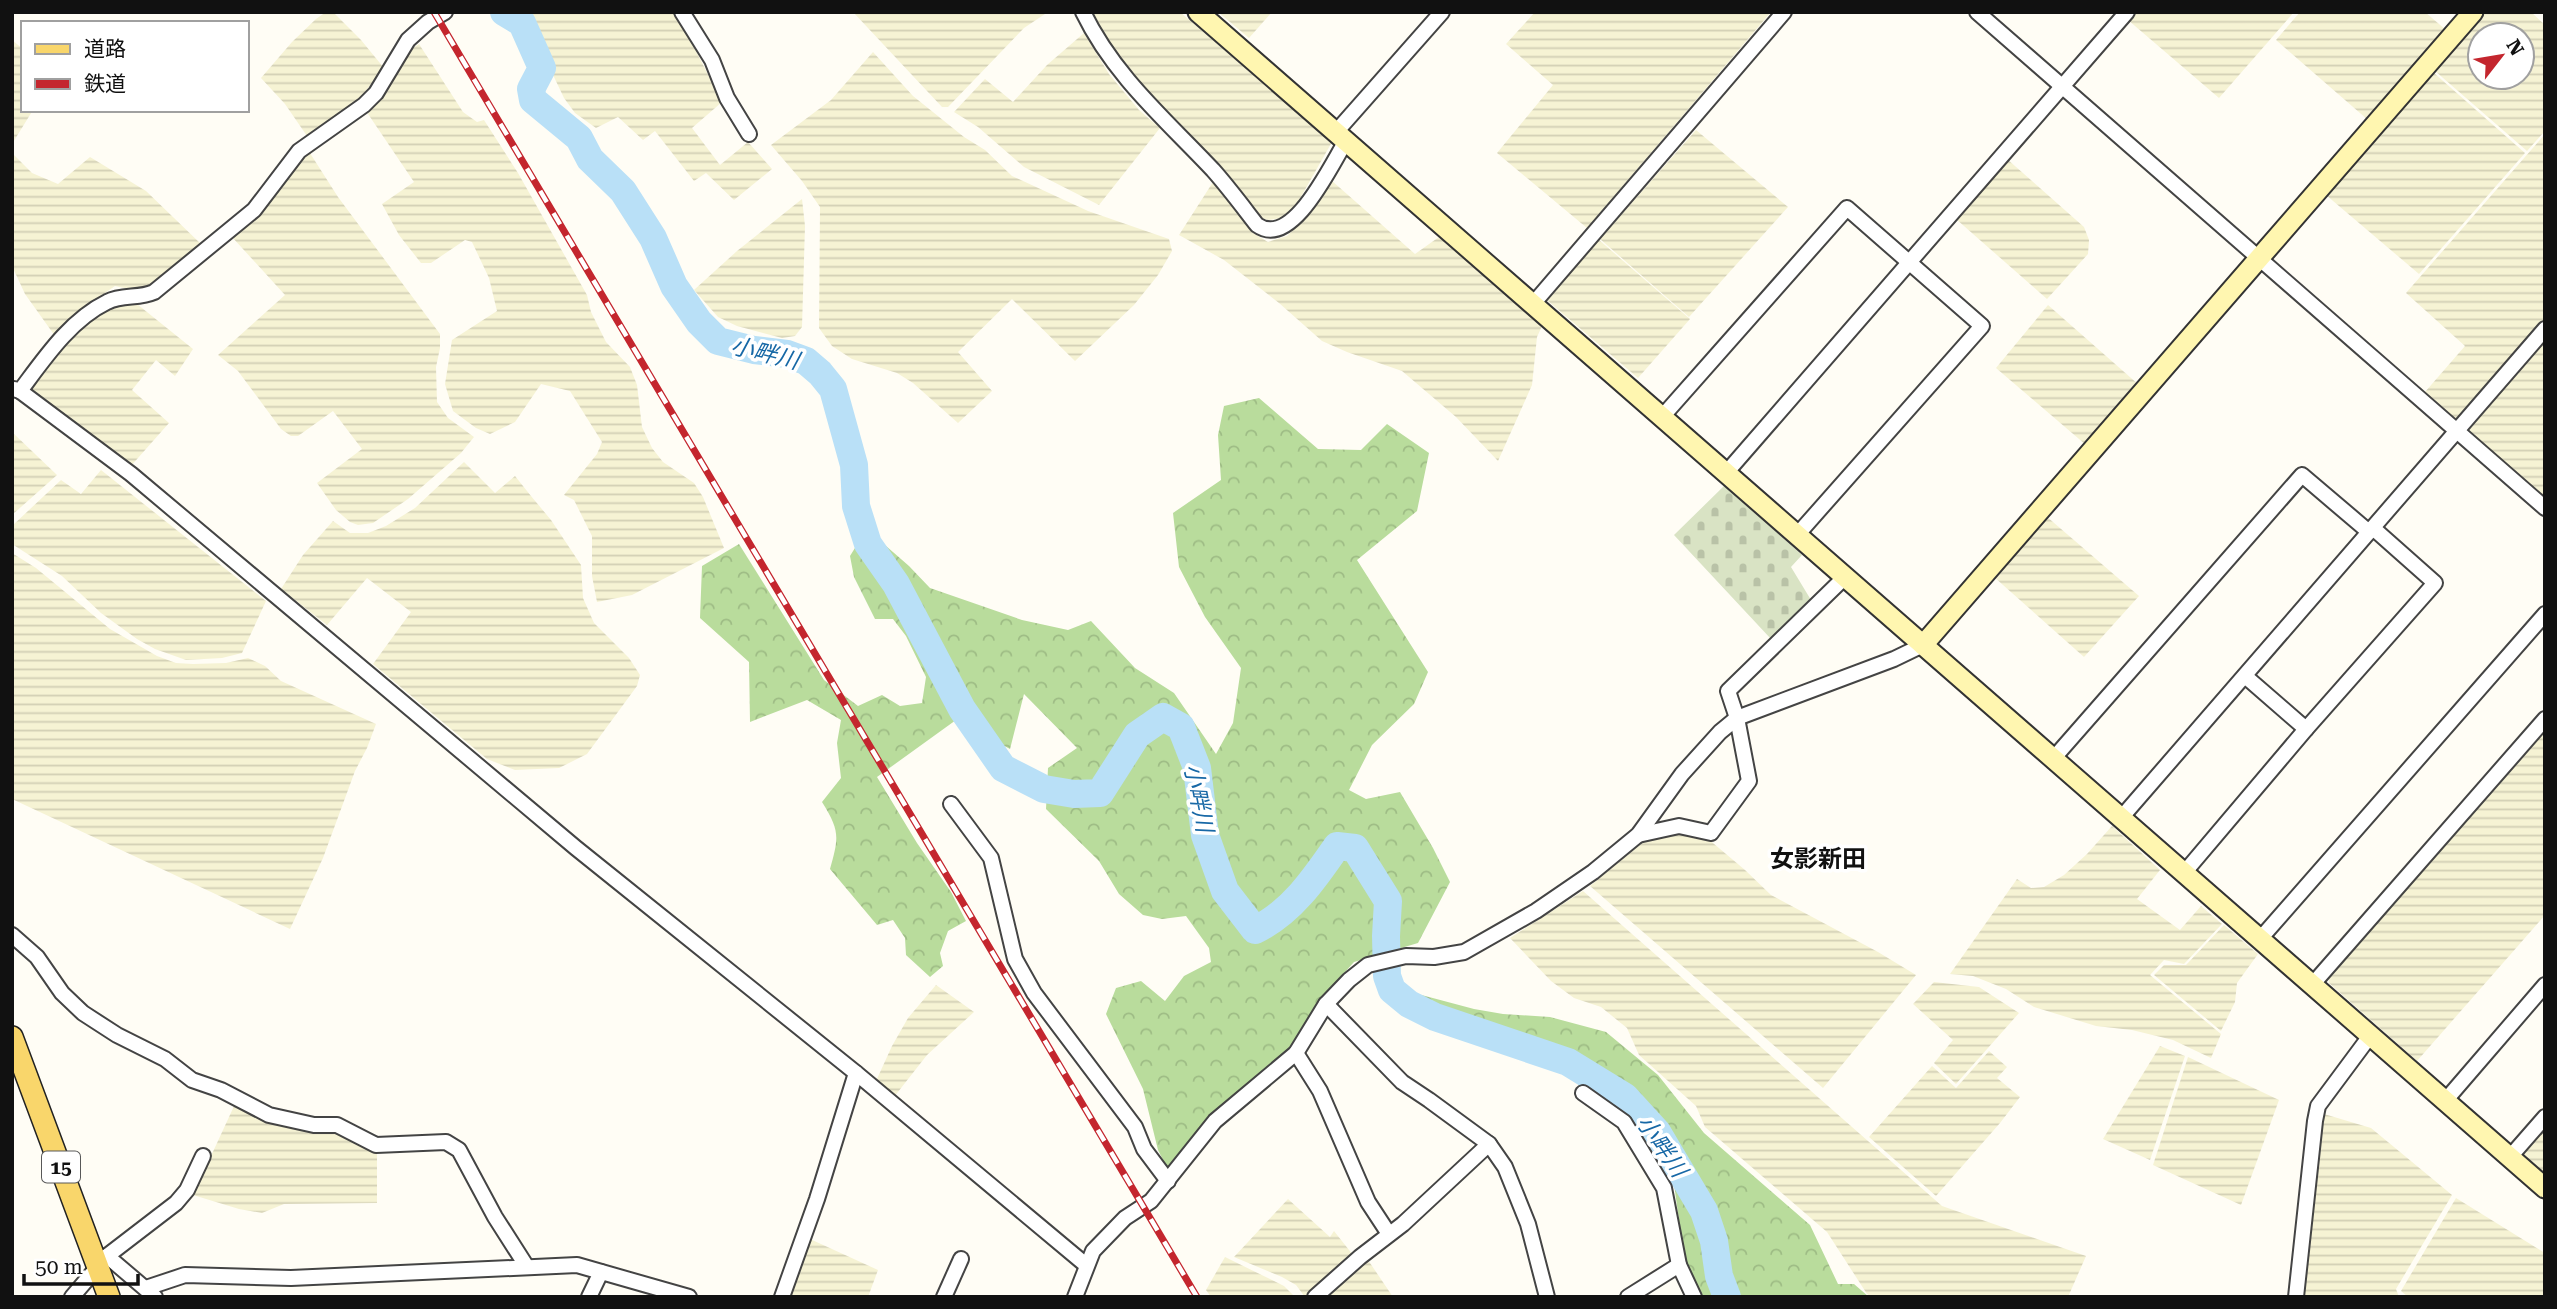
<svg xmlns="http://www.w3.org/2000/svg" width="2557" height="1309" font-family="'Roboto Serif','Noto Sans JP',serif">
<defs>
<pattern id="farmland-rules" width="6" height="5" patternUnits="userSpaceOnUse" patternTransform="scale(1.75)"><rect width="6" height="5" fill="#f6f3d4"/><path d="M0 2.5h6" fill="none" stroke="#d2cfb5"/></pattern>
<pattern id="forest-crowns" width="20" height="18" patternUnits="userSpaceOnUse" patternTransform="scale(1.75)"><rect width="20" height="18" fill="#b9dc9c"/><path d="M2 6a3 3 0 1 1 6 0M12 15a3 3 0 1 1 6 0" fill="none" stroke="#9ebc85"/></pattern>
<pattern id="cemetery-stones" width="16" height="16" patternUnits="userSpaceOnUse" patternTransform="scale(1.75)"><rect width="16" height="16" fill="#d9e3c4"/><path d="M2 7V4a2 2 0 0 1 4 0v3zM10 15v-3a2 2 0 0 1 4 0v3z" fill="#b9c2a7"/></pattern>
</defs>
<rect width="100%" height="100%" fill="#fffdf5"/>
<g fill="url(#farmland-rules)" fill-rule="evenodd">
<polygon points="326,12 333,12 361,40 384,68 352,108 307,136 285,104 261,78 292,42 316,19"/>
<polygon points="516,12 676,12 722,102 692,128 720,165 748,142 772,169 734,200 706,173 694,181 655,131 643,140 618,117 596,128 575,113 564,98 527,20"/>
<polygon points="853,12 1048,12 1024,28 948,107 942,107"/>
<polygon points="1091,12 1180,12 1332,142 1294,209 1282,218 1268,220 1255,216 1243,196 1207,152 1154,101 1112,48"/>
<polygon points="1218,12 1272,12 1249,38"/>
<polygon points="1535,12 1771,12 1587,228 1497,153 1553,85 1506,44"/>
<polygon points="2135,12 2294,12 2219,98 2128,20"/>
<polygon points="2300,12 2425,12 2446,30 2368,120 2276,40"/>
<path d="M2485,12H2531L2545,25V131L2527,151L2435,71ZM2480,35H2522V77H2480Z"/>
<polygon points="1084,33 1109,74 1139,110 1160,128 1099,205 1024,167 978,127 954,112 985,79 1013,102 1047,65"/>
<polygon points="12,40 23,49 23,110 33,110 12,144"/>
<polygon points="419,44 463,112 477,122 484,120 518,173 587,295 591,312 606,342 630,367 637,385 642,427 652,448 663,462 694,483 703,497 724,548 632,595 597,602 592,576 592,536 574,500 564,495 597,454 602,442 570,391 541,384 515,422 490,434 476,428 453,411 445,384 452,340 497,311 489,278 472,242 465,240 431,263 421,263 399,235 382,204 414,182 366,111 386,93 408,51"/>
<polygon points="873,52 913,96 964,137 985,150 1012,176 1088,211 1169,239 1172,251 1158,275 1134,305 1075,361 1012,299 958,352 992,391 958,423 913,383 897,373 852,359 832,346 819,328 820,207 802,181 771,145 831,100"/>
<polygon points="2434,73 2525,153 2419,274 2326,195"/>
<polygon points="1696,130 1788,207 1689,317 1600,239"/>
<polygon points="2545,134 2545,320 2458,421 2425,392 2465,346 2406,293"/>
<polygon points="308,150 338,197 440,334 440,348 436,367 437,402 448,418 474,437 461,453 408,499 373,523 358,525 350,522 336,510 317,483 362,449 333,411 298,436 291,436 281,429 238,371 218,355 285,295 232,237 269,200"/>
<polygon points="12,153 32,173 58,184 90,157 146,191 201,244 163,276 139,291 115,286 82,309 55,336 25,294 12,266"/>
<polygon points="2007,159 2084,227 2089,240 2088,254 2047,299 1956,219"/>
<polygon points="1331,180 1415,254 1439,237 1542,326 1537,337 1532,385 1498,461 1456,417 1402,371 1347,352 1322,341 1279,303 1224,260 1179,235 1213,182 1253,233 1268,242 1287,236 1309,214"/>
<polygon points="802,199 805,226 802,327 795,336 782,338 737,326 718,317 694,290 737,251"/>
<polygon points="1598,239 1690,319 1638,378 1548,301 1547,296"/>
<polygon points="126,302 137,304 193,349 175,376 156,360 132,390 169,423 130,467 30,388 77,331 103,311"/>
<polygon points="2048,305 2139,385 2086,445 1996,368"/>
<polygon points="2545,335 2545,498 2464,428"/>
<polygon points="12,432 57,475 12,515"/>
<polygon points="464,462 495,493 515,476 531,496 551,520 581,565 583,598 594,623 629,658 640,675 637,686 587,754 559,768 515,770 487,759 373,664 411,612 367,578 327,625 281,589 303,555 333,521 350,533 368,533 386,526 415,508"/>
<polygon points="101,470 266,601 242,653 222,658 186,660 155,649 137,639 101,613 62,576 12,544 12,526 61,480 81,494"/>
<polygon points="2046,516 2139,596 2084,657 1994,577"/>
<polygon points="12,553 36,568 110,629 157,656 176,663 193,664 226,663 248,658 265,666 281,681 376,724 367,748 355,771 323,858 290,929 12,799"/>
<polygon points="2545,730 2545,915 2417,1061 2329,983 2329,976"/>
<polygon points="2112,826 2160,870 2137,899 2180,930 2201,906 2222,924 2184,964 2164,960 2150,975 2221,1034 2211,1058 2173,1040 2132,1030 2096,1026 2034,1007 2006,989 1973,976 1950,974 2017,879 2031,888 2044,887 2064,875 2087,854"/>
<polygon points="1690,832 1707,838 1745,870 1771,895 1878,952 1916,975 1823,1088 1590,886 1646,840 1665,833"/>
<polygon points="1583,891 1942,1206 2086,1256 2068,1297 1871,1297 1867,1294 1827,1232 1705,1127 1696,1106 1639,1055 1627,1028 1601,1007 1574,998 1551,981 1510,938"/>
<polygon points="2224,925 2258,954 2237,983 2235,1002 2221,1031 2154,975 2164,965 2186,965"/>
<polygon points="1934,982 1979,987 2019,1013 1956,1084 1934,1063 1953,1040 1913,1004"/>
<polygon points="936,985 974,1012 927,1055 894,1097 876,1081 892,1046 908,1018"/>
<polygon points="2160,1046 2185,1056 2150,1160 2103,1139"/>
<polygon points="1989,1051 2007,1067 1997,1078 2020,1097 2000,1123 1936,1196 1869,1137 1932,1066 1956,1088"/>
<polygon points="2188,1057 2279,1100 2241,1205 2153,1165"/>
<polygon points="235,1104 290,1128 331,1130 343,1133 358,1140 377,1154 377,1203 284,1204 262,1213 239,1209 193,1195"/>
<polygon points="2324,1114 2371,1128 2452,1195 2396,1289 2399,1297 2304,1297"/>
<polygon points="2545,1126 2545,1173 2521,1152"/>
<polygon points="2456,1198 2545,1253 2545,1297 2408,1297 2401,1291"/>
<polygon points="1288,1199 1330,1237 1334,1231 1353,1255 1308,1297 1305,1297 1296,1285 1282,1277 1234,1257"/>
<polygon points="810,1239 878,1270 868,1297 789,1297"/>
<polygon points="1225,1257 1284,1286 1295,1297 1211,1297 1206,1290"/>
<polygon points="1368,1260 1393,1297 1324,1297"/>
</g>
<g fill="url(#forest-crowns)">
<path d="M1259,398L1318,449L1361,450L1387,424L1429,453L1417,511L1357,560L1428,672L1414,704L1372,745L1349,790L1366,799L1400,792L1433,848L1450,882L1418,943L1354,962L1319,1001L1290,1052L1209,1118L1167,1168L1158,1150L1143,1089L1106,1014L1116,988L1141,981L1165,1001L1184,976L1211,962L1209,948L1186,916L1162,919L1143,915L1119,894L1099,861L1046,809L1048,768L1077,748L1024,694L1010,749L956,720L877,777L917,843L951,892L966,921L948,931L940,953L943,966L930,977L906,955L905,938L893,920L877,925L830,869C839,837 840,831 822,802L841,778L837,743L841,720L807,700L750,722L749,662L700,618L702,566L739,544L824,680L858,706L882,695L900,706L922,703L926,677L906,636L893,619H875L854,577L850,556L858,543L878,539L909,566L930,588L1022,620L1068,630L1091,621L1135,668L1174,693L1216,754L1233,723L1241,668L1205,617L1179,567L1173,513L1221,480L1218,435L1224,406Z"/>
<polygon points="1414,993 1474,1009 1503,1014 1550,1017 1606,1032 1658,1075 1704,1133 1810,1225 1838,1284 1854,1284 1869,1297 1698,1297 1685,1264 1674,1184 1627,1111 1519,1040 1458,1019"/>
</g>
<polygon fill="url(#cemetery-stones)" points="1725,485 1802,555 1791,567 1811,600 1771,639 1674,535"/>
<g fill="none" stroke-linecap="round" stroke-linejoin="round">
<path stroke="#b9e0f7" stroke-width="28" d="M504,12L522,23L542,68L531,89L533,100L579,138L590,159L623,191L653,238L674,286L699,322L718,341L754,350L787,354L806,361L820,373L833,389L854,465L856,506L868,544L896,584L962,709L1003,768L1044,789L1074,794L1100,793L1137,735L1163,717L1181,727L1197,768L1205,835L1225,891L1255,930C1291,913 1315,878 1337,846L1355,848L1388,901L1386,936L1387,976L1392,990L1409,1004L1435,1017L1568,1062L1625,1097L1657,1132L1704,1211L1714,1241L1719,1276L1727,1297"/>
<g stroke="#444" stroke-width="18">
<g id="street">
<polyline points="682,12 712,60 727,98 749,134"/>
<path d="M1083,12C1114,76 1166,120 1213,170C1229,188 1243,207 1257,225C1292,250 1331,165 1346,141"/>
<polyline points="1977,12 2545,508"/>
<polyline points="1336,132 1442,12"/>
<polyline points="1533,304 1784,12"/>
<path d="M14,389L20,391C44,359 70,320 107,302C122,294 139,299 154,292L254,210L299,151L364,105L376,93L408,40L428,22L445,12"/>
<polyline points="20,391 131,474 576,848 856,1073 1086,1265"/>
<polyline points="1662,417 1847,208 1982,326 1797,535"/>
<polyline points="1726,473 2127,12"/>
<polyline points="2245,676 2306,729"/>
<polyline points="2053,759 2302,475 2369,532"/>
<polyline points="951,804 991,858 1015,959 1034,993 1135,1127 1144,1149 1168,1181"/>
<polyline points="2121,818 2545,329"/>
<polyline points="1638,835 1679,826 1711,833 1749,781 1737,718 1728,691 1845,577"/>
<polyline points="2184,873 2306,729 2435,583 2373,528"/>
<polyline points="12,935 37,957 62,993 83,1013 117,1035 165,1059 192,1080 221,1090 269,1115 314,1125 337,1125 376,1145 446,1142 459,1150 495,1217 527,1267"/>
<polyline points="2260,939 2545,614"/>
<polyline points="2312,985 2545,719"/>
<polyline points="1326,1004 1402,1082 1429,1100 1489,1144 1505,1167 1528,1224 1547,1297"/>
<polyline points="1296,1053 1320,1091 1368,1202 1389,1234"/>
<polyline points="1583,1093 1624,1122 1664,1188 1679,1265 1694,1297"/>
<polyline points="2445,1101 2545,985"/>
<polyline points="2510,1157 2545,1117"/>
<polyline points="107,1256 176,1203 187,1190 203,1156"/>
<polyline points="146,1288 185,1275 291,1278 577,1265 689,1297"/>
<polyline points="72,1297 107,1256 155,1297"/>
<polyline points="589,1297 601,1272"/>
<polyline points="782,1297 817,1199 856,1073"/>
<polyline points="944,1297 961,1259"/>
<polyline points="1075,1297 1093,1251 1125,1218 1151,1201 1215,1121 1296,1053 1326,1004 1349,980 1368,965 1406,956 1434,957 1464,952 1536,911 1593,872 1638,835 1682,774 1720,732 1737,718 1894,659 1923,645"/>
<polyline points="1315,1297 1360,1257 1403,1224 1489,1144"/>
<polyline points="1628,1297 1679,1265"/>
<polyline points="2296,1297 2315,1121 2318,1106 2370,1036"/>
</g>
</g>
<g stroke="#333" stroke-width="23">
<g id="secondary">
<polyline points="1198,12 2545,1188"/>
<polyline points="1923,645 2473,12"/>
</g>
</g>
<g stroke="#222" stroke-width="24">
<polyline id="primary" points="12,1037 109,1297"/>
</g>
<use href="#street" stroke="#fff" stroke-width="14"/>
<use href="#secondary" stroke="#fff6b0" stroke-width="19"/>
<use href="#primary" stroke="#f9d66b" stroke-width="21"/>
<g stroke="#c4262e" stroke-width="7">
<polyline id="rail" points="434,12 1197,1297"/>
</g>
<use href="#rail" stroke="#fff" stroke-width="4.5" stroke-dasharray="13" stroke-linecap="butt"/>
</g>
<g text-anchor="middle" stroke-width="7" stroke-linejoin="round" paint-order="stroke">
<rect fill="#fff" stroke="#585858" stroke-width="2" x="42" y="1151.5" width="38" height="31" rx="5"/>
<g font-size="19" font-weight="bold" fill="#111">
<text x="61" y="1174">15</text>
</g>
<g font-size="23" font-style="italic" fill="#1768a6" stroke="#fff">
<text transform="translate(765 353) rotate(14)" y="8">小畔川</text>
<text transform="translate(1199 798) rotate(79)" y="8">小畔川</text>
<text transform="translate(1662 1146) rotate(55)" y="8">小畔川</text>
</g>
<g font-size="24" font-weight="bold" fill="#111" stroke="#fff">
<text x="1818" y="867">女影新田</text>
</g>
</g>
<rect width="2557" height="1309" fill="none" stroke="#111111" stroke-width="28"/>
<rect x="21" y="21" width="228" height="91" fill="#ffffff" stroke="#a0a0a0" stroke-width="2"/>
<rect x="35" y="44" width="35" height="10" fill="#f9d66b" stroke="#a0a0a0" stroke-width="2"/>
<text x="84" y="56" font-size="21" fill="#111111">道路</text>
<rect x="35" y="79" width="35" height="10" fill="#c4262e" stroke="#a0a0a0" stroke-width="2"/>
<text x="84" y="91" font-size="21" fill="#111111">鉄道</text>
<g transform="translate(2501 56) rotate(59)"><circle r="33" fill="#ffffff" stroke="#a0a0a0" stroke-width="2"/>
<path d="M0-5L12 26L0 18L-12 26Z" fill="#c4262e"/>
<text y="-10" font-size="19" font-weight="bold" text-anchor="middle" fill="#111111">N</text>
</g>
<path d="M24 1274v10h114v-10" fill="none" stroke="#111111" stroke-width="3.5"/>
<text x="35" y="1274" font-size="21" fill="#111111" stroke="#ffffff" stroke-width="5" paint-order="stroke">50 m</text>
</svg>
